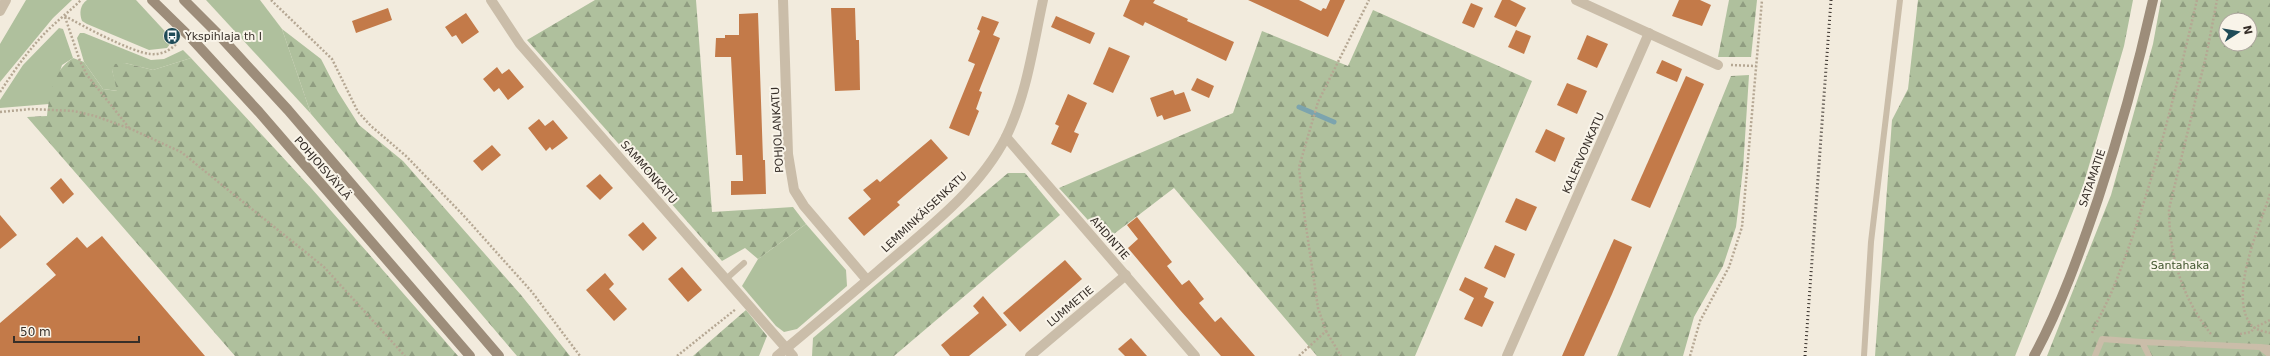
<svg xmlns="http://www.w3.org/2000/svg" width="2270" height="356" font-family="'DejaVu Sans',sans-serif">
<defs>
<pattern id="forest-firs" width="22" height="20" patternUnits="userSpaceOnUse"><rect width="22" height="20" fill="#afc09d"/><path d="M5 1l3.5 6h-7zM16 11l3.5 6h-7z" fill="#8f9c80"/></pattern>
</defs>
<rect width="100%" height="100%" fill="#f2ebdd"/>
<g fill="#afc09d">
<polygon points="26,0 72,0 53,18 0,82 0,44"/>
<path d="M87,0H136L173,40L167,48L149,50L87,24L82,21C79,13 80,5 87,0Z"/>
<polygon points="206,0 260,0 282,29 311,114"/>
<polygon points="59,28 63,29 73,58 62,65 49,104 0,108 0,100 23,65"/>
<polygon points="80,33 84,33 151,60 164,59 183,50 191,58 153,70 125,63 112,70 118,91 103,89 84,62 77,38"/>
<polygon points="806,224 846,270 847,286 797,329 784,332 776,326 742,286 758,259"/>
</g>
<g fill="url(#forest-firs)" fill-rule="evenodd">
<polygon points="595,0 696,0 712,212 793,207 806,224 758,259 745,248 722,261 527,40"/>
<polygon points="1729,0 1757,0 1751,57 1718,57"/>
<polygon points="1918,0 2133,0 2124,46 2083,186 2015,356 1875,356 1892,120 1908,89"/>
<path d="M2161,0H2270V356H2047L2111,195L2153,44ZM2226,20H2250V44H2226Z"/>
<polygon points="1373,10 1532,81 1415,356 1317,356 1174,188 1106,240 1059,188 1233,113 1262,31 1348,66"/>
<polygon points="282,29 321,59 338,92 359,125 403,161 521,295 570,356 517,356 311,114"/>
<path d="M73,58L84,62L103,89L117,91L112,70L115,64L125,63L153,70L191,58L312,189L458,356H235L27,117L47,116C50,92 52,72 73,58Z"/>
<polygon points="1749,75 1743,169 1736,227 1723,266 1694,317 1683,356 1617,356 1731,76"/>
<polygon points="1008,173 1025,173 1060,215 894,356 812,356 813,338"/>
<polygon points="746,310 767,336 759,356 693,356"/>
</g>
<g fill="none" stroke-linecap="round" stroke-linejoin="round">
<polyline stroke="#7ca4ae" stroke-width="5" points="1299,107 1334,122"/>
</g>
<g fill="#c37a49">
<polygon points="1130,0 1155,0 1153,3 1188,19 1187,21 1234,42 1226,61 1145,22 1143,26 1123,16"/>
<polygon points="1248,0 1299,0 1321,11 1323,8 1326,9 1330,0 1345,0 1328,37"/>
<polygon points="1502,0 1510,0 1526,8 1516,27 1494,17"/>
<polygon points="1679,0 1700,0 1711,5 1702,26 1672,16"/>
<polygon points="1471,3 1483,8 1474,28 1462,23"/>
<polygon points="388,8 392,20 356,33 352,21"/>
<polygon points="831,8 855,8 856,40 859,40 860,90 835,91"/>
<polygon points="466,13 479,32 462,44 456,35 452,37 445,27"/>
<polygon points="758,13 763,160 765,160 766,194 731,195 731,181 743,181 742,155 736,155 731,57 715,57 716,38 725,38 725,35 739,35 739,14"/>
<polygon points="982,16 999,22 993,35 1000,38 979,91 982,92 976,109 979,111 969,136 949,128 975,64 968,61 980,31 977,29"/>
<polygon points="1056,16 1095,33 1090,44 1051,27"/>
<polygon points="1516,30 1531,36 1524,54 1508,47"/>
<polygon points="1587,35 1608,44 1597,68 1577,59"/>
<polygon points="1109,47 1130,56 1113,93 1093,84"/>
<polygon points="1662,60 1682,69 1677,82 1656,73"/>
<polygon points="497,67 502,74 509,69 524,87 508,100 499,88 494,92 483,79"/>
<polygon points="1686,76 1704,84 1650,208 1631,200"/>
<polygon points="1197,78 1214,86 1209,98 1191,90"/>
<polygon points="1567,83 1587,91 1577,114 1557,105"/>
<polygon points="1173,90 1175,95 1184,92 1191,111 1164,120 1162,115 1157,117 1150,98"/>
<polygon points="1068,94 1087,103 1074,132 1079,134 1071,153 1051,144 1059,126 1055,124"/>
<polygon points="539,119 545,126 553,120 568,138 552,150 550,147 546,151 528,128"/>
<polygon points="1546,129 1565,138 1555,162 1535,152"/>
<polygon points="931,139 948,158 897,202 900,205 864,236 848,218 871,199 863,190 877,179 880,182"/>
<polygon points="492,145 501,155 482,171 473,161"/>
<polygon points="600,174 613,188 600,200 586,186"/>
<polygon points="61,178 74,194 63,204 50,188"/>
<polygon points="1516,198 1537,207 1526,231 1505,222"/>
<polygon points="0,215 17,235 0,249"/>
<polygon points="1137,217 1172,262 1167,266 1182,285 1189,280 1204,299 1199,303 1215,322 1221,317 1255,356 1221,356 1180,310 1128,248 1138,239 1127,225"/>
<polygon points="643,222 657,238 643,251 628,235"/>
<polygon points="102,236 205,356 0,356 0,323 56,275 46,264 77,237 87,248"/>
<polygon points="1614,239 1632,247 1612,294 1584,356 1562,356"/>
<polygon points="1495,245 1515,254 1505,278 1484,268"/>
<polygon points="1065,260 1082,279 1020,332 1003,313"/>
<polygon points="682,267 702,290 688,302 668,279"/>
<polygon points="605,273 614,284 609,289 627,309 614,321 586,290"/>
<polygon points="1465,277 1488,288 1484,297 1494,302 1482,327 1464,319 1474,298 1459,290"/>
<polygon points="983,296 1007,325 969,356 950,356 941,345 979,313 973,306"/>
<polygon points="1131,338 1147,356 1125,356 1118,349"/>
</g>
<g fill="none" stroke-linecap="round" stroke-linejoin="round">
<g stroke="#b5a793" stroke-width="2.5" stroke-dasharray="2 2" stroke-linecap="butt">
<polyline points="271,0 332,59 358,112 371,126 406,156 464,216 532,292 580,356"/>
<path d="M65,16C83,26 131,52 150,54C161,55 170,51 177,43"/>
<polyline points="65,17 80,61 87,75 130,129"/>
<polyline points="1731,65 1756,66"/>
<path d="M0,92C14,71 29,49 47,31C58,20 70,11 81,0"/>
<polyline points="0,112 31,109 74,111 95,116 131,129 181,152 324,267 405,356"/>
<path d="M2270,194C2260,226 2226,299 2253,327C2257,330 2265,332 2270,333"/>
<polyline points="1326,331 1341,356"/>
<path d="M2092,333C2098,319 2106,305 2112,291C2150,198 2174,98 2197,0"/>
<path d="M2211,334C2182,298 2169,255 2169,209L2207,52L2217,0"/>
<polyline points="2240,334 2251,332 2254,328 2270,320"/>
<polyline points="677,356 736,309"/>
<polyline points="1299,356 1326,331 1318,308 1302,199 1299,167 1318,102 1369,0"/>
<polyline points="1690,356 1700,321 1729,267 1742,227 1762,0"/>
</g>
<g stroke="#cabda9" stroke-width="6">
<polyline points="726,279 744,263"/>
<polyline points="2142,342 2260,347 2270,355"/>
<polyline points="2260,347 2270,348"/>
<polyline points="1864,356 1871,242 1900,0"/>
<polyline points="2095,356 2102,339 2142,342 2149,356"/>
</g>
<g stroke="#cabda9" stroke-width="10">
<polyline points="491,0 520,44 793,356"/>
<polyline points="783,0 788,154 794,190 804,206 867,280"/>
<polyline points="1576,0 1718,65"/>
<polyline points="1006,137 1195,356"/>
<path d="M777,356C811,328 844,300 877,272C923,232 978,192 1006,137C1027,94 1033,46 1043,0"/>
<polyline points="1030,356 1126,275"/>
<polyline points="1507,356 1649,33"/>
</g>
<polyline stroke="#cabda9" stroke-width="10" points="0,11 6,0"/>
<g stroke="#9d8d7a" stroke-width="10">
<polyline points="152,0 192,39 259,112 470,356"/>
<polyline points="184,0 218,34 288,110 499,356"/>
<path d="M2034,356C2061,306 2080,252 2098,199C2120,133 2138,67 2153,0"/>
</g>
<polyline stroke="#372f29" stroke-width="3" stroke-dasharray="1 3" stroke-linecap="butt" points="1805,356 1831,0"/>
</g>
<defs>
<g id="bus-disc" transform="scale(0.9)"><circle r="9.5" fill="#1f4b57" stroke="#f9f4e9"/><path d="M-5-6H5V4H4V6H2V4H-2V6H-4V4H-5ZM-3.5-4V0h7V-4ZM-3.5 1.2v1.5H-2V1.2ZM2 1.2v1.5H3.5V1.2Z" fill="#fff"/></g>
</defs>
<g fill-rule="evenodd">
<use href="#bus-disc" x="172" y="36"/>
</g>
<g text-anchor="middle" stroke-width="4" stroke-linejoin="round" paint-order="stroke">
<g font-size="11" fill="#372f29" stroke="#f9f4e9" text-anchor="start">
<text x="185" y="40">Ykspihlaja th I</text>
</g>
<g font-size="11" fill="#372f29" stroke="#f9f4e9">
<text transform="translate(777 130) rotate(-93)" y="4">POHJOLANKATU</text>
<text transform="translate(1583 153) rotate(-66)" y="4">KALERVONKATU</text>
<text transform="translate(323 168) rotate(49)" y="4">POHJOISVÄYLÄ</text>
<text transform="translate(649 172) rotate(49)" y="4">SAMMONKATU</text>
<text transform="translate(2092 178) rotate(-71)" y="4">SATAMATIE</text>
<text transform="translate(924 212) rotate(-43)" y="4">LEMMINKÄISENKATU</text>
<text transform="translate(1110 238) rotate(49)" y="4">AHDINTIE</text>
<text transform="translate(1070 306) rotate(-40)" y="4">LUMMETIE</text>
</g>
<g font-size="11" fill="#40552d" stroke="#f9f4e9">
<text x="2180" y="269">Santahaka</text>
</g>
</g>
<g transform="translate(2238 32) rotate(78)"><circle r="19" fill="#f9f4e9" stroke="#aba59c"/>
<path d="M0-3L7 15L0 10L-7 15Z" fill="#1f4b57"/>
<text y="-6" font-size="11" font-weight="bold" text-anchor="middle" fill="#372f29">N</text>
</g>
<path d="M14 336v6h125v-6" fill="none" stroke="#372f29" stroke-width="2"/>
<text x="20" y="336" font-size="12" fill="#372f29" stroke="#f9f4e9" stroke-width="3" paint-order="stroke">50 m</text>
</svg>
